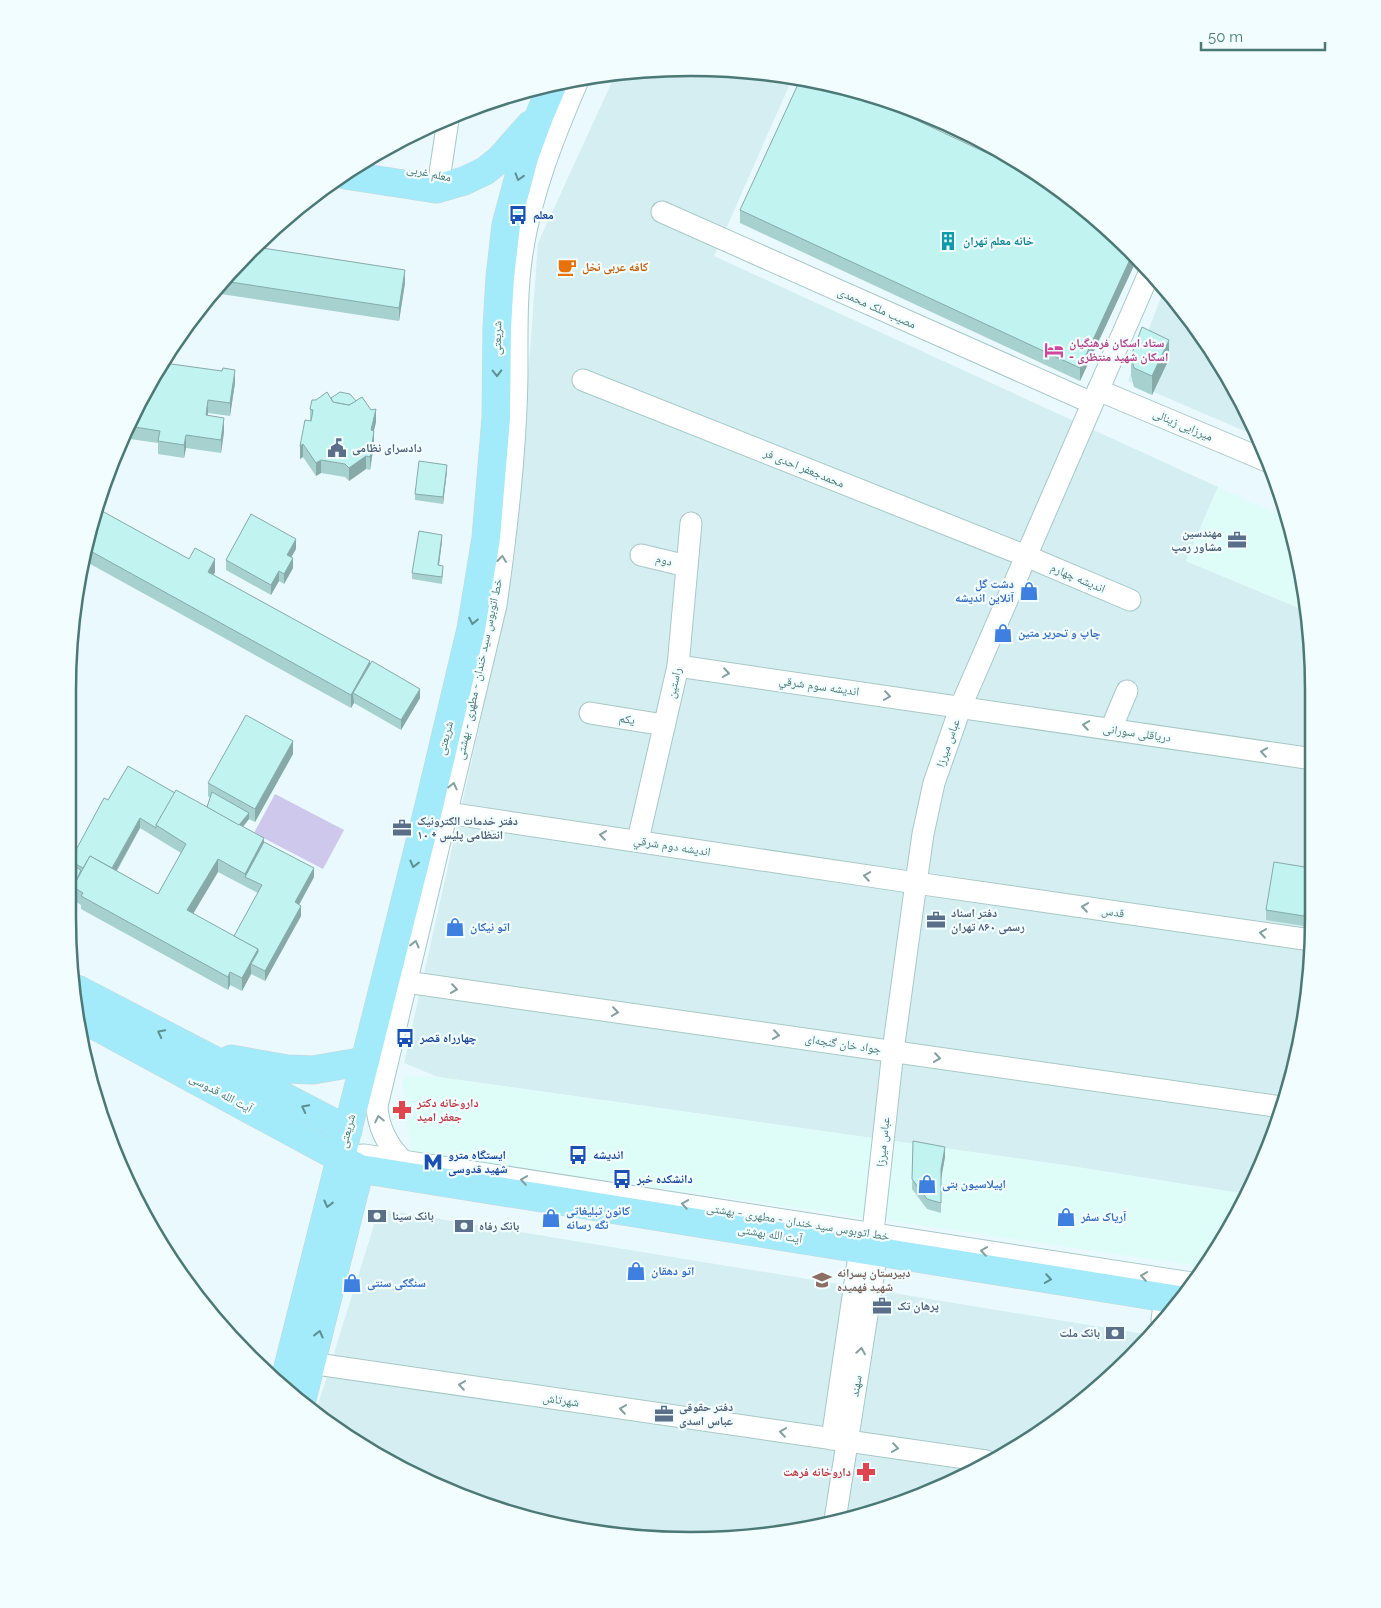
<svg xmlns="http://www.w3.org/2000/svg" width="1381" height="1608" font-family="Raleway,'Noto Naskh Arabic',sans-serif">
<rect width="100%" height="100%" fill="#eaf9fd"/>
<g fill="#d5eef2">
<polygon points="731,69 792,79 714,256 1218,487 1186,561 1304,610 1312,649 1313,918 1302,1039 1266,1156 1246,1194 1064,1165 438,1077 404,1063 481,719 515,553 538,243 616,73"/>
<polygon points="1165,288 1230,379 1256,436 1128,381"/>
<polygon points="379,1209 1150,1335 1131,1358 1036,1436 891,1507 772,1535 609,1535 452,1493 344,1435 316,1411"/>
</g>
<g fill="#defdf9">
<polygon points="1218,487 1286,518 1304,610 1186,561"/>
<polygon points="402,1076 438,1077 1064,1165 1246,1194 1206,1267 411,1152"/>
</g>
<polygon fill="#cec8ec" points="275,794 344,830 323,869 254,833"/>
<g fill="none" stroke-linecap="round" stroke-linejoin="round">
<g stroke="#a7c8c8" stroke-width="23">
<g id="minor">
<polyline points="932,119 989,146"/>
<polyline points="440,173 448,120"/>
<polyline points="662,212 1092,403"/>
<polyline points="583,380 1026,556 1130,600"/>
<polyline points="1098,390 1267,461"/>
<polyline points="641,555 687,566"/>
<polyline points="678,666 1313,759"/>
<polyline points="590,713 664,725"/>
<polyline points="1111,729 1127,691"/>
<polyline points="434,811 916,883 1311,940"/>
<polyline points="638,840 678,666 691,523"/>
<polyline points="406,982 1281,1107"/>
<polyline points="340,1157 364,1155 1192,1283"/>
<path d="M403,1161C388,1146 378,1128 377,1106L496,605C507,529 516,451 517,374C517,334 516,294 522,253C531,193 554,136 578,80"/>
<polyline points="871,1250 893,1051 916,883 923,834 934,783 961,706 1150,271"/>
<polyline points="1162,1320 1165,1297"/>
<polyline points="296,1361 986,1461"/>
<polyline points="832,1439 860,1249"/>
<polyline points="835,1520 877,1251"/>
</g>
</g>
<g stroke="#c9d7d6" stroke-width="29">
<g id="major">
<polyline points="345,175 436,189 464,181 485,171 500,159 530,125"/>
<polyline points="77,989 348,1130"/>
<polyline points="81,1018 360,1169 1179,1300"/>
<polyline points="231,1059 287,1069 313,1070 365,1061"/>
<polyline points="284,1383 428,810 471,629 486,538 496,418 497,328 500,277 506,225 525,154 540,114 552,86"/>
<polyline points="302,1399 360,1169"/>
</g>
</g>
<use href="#minor" stroke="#fff" stroke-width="21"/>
<use href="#major" stroke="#a3eafb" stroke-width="28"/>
</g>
<g fill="#a6d1cf" fill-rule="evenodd">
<polygon points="740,210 1137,259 1080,381 740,223"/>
<polygon points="256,247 405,283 399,321 214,293"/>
<polygon points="1131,356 1169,359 1152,395 1134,387 1131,375"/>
<polygon points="164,363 235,383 230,416 208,413 207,416 224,432 221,453 186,448 184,458 158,454 158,443 123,438 132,415 147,405 139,403"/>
<polygon points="331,398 356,401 376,422 374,430 374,444 370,470 366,469 349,481 345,477 321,473 316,476 303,457 300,459 300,446 310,421 310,409 316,400"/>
<polygon points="447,471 443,504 415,500 415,494"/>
<polygon points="87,537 189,559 215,572 214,575 370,664 420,698 401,730 354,703 351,708 83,560"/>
<polygon points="442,541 439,565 443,572 442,584 412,579 412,573"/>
<polygon points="296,549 291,557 293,568 284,584 279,581 271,595 226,570 226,560"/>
<path d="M293,754L255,822L249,819L243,827L314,877L299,905L301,916L265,981L251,974L242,991L230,985L228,990L81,909V905L73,900V894L68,892V863L70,864V861L175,793L207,807L210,798L208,796V783ZM140,828L181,853L158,894L117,871ZM218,872L258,893L234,936L193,914Z"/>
<polygon points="1311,878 1304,926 1266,920 1266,910"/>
<polygon points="913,1141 945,1157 941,1179 941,1213 927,1209 912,1189"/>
</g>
<g fill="#87aaa9">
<polygon points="1132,255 1137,259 1080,381 1080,368"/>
<polygon points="405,270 405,283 399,321 399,308"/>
<polygon points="1169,340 1169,359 1152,395 1152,376"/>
<polygon points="235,370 235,383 230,416 230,403"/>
<polygon points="208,400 208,413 206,428 206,415"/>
<polygon points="376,409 376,422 371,443 371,430"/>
<polygon points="224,418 224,432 221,453 221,440"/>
<polygon points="374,431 374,444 370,470 370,457"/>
<polygon points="186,435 186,448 184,458 184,445"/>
<polygon points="303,444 303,457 300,459 300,446"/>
<polygon points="366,456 366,469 349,481 349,468"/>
<polygon points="321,460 321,473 316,476 316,463"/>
<polygon points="447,465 447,471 443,504 443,497"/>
<polygon points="442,535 442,541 438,572 438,565"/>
<polygon points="296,539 296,549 287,565 287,555"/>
<polygon points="293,558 293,568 284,584 284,574"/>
<polygon points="215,559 215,572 208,585 208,572"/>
<polygon points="279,571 279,581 271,595 271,585"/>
<polygon points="370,661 370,674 353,693 354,703 351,708 351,695"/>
<polygon points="420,689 420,698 401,730 401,720"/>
<polygon points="293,741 293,754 255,822 255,809"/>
<polygon points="249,813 249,819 235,836 235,830"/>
<polygon points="140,818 140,828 111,880 111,871"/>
<polygon points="264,838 264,852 245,877 245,874"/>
<polygon points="218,859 218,872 187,924 187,910"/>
<polygon points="314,868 314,877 295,912 295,902"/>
<polygon points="1311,868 1311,878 1304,926 1304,916"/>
<polygon points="301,906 301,916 265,981 265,971"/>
<polygon points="258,949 258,962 251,964 251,974 242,991 242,978"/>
<polygon points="230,972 230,985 228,990 228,977"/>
<polygon points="945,1147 945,1157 941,1179 941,1213 941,1169"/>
</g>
<g fill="#c1f3f1" stroke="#87aaa9">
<polygon points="800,80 848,88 1038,177 1070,196 1132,255 1080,368 740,210"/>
<polygon points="256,247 405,270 399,308 224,281"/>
<polygon points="1142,327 1169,340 1152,376 1134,368 1131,356"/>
<polygon points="164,363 222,371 223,368 235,370 230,403 208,400 206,415 224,418 221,440 186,435 184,445 158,441 160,431 128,426 132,415 139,404 147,405 149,392 147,391"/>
<polygon points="327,392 333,402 349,405 362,397 371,410 376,409 371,430 374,431 370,457 366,456 349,468 345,464 321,460 316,463 303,444 300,446 305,420 311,421 313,410 310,409 312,400 316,400"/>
<polygon points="340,392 350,394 356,401 349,405 333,402 331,398"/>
<polygon points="419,461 447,465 443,497 415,494"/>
<polygon points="102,511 189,559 195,548 215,559 208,572 370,661 351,695 85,548 87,537"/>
<polygon points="251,514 296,539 287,555 293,558 284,574 279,571 271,585 226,560"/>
<polygon points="419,531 442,535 438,565 443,566 442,577 412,573"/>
<polygon points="372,661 420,689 401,720 353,693"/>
<polygon points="246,715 293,741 255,809 208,783"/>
<polygon points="128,766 175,793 156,825 156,828 140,818 112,868 90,856 83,868 70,861 104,798 108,800"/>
<polygon points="176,790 264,838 245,874 218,859 187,910 258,949 242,978 230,972 228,977 81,896 83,893 73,887 90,856 158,894 186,844 156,825"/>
<polygon points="212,792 249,813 239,825 207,807"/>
<polygon points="264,842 314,868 295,902 301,906 265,971 251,964 258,952 258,949 234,936 262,885 245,877"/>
<polygon points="1274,862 1311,868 1304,916 1266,910"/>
<polygon points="68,863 81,870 73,888 68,885"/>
<polygon points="913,1141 945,1147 941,1169 941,1203 927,1199 912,1179"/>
</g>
<defs><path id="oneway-chevron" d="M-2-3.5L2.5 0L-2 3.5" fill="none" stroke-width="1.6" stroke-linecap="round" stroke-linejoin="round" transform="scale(1.25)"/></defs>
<g stroke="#5d9091">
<use href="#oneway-chevron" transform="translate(519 177) rotate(107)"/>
<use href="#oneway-chevron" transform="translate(497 373) rotate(89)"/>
<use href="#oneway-chevron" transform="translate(473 621) rotate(101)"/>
<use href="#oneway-chevron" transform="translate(414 864) rotate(104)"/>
<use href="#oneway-chevron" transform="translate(161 1033) rotate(-153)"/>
<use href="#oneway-chevron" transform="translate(305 1108) rotate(-153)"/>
<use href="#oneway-chevron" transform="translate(328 1204) rotate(104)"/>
<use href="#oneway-chevron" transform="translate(1048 1279) rotate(9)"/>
<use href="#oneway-chevron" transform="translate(319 1334) rotate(-76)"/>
</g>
<g stroke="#82a19f">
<use href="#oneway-chevron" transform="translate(502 559) rotate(-83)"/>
<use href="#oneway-chevron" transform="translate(726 673) rotate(8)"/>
<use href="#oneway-chevron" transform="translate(887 696) rotate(8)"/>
<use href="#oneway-chevron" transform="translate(1086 725) rotate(-171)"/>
<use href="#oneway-chevron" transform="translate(1264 752) rotate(-172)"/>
<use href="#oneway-chevron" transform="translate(453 786) rotate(-77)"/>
<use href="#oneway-chevron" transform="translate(603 835) rotate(-172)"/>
<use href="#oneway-chevron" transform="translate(867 876) rotate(-171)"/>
<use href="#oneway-chevron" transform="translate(1085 907) rotate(-172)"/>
<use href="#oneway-chevron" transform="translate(1263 933) rotate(-172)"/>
<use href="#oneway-chevron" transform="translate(415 944) rotate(-76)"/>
<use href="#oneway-chevron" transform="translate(454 989) rotate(8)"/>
<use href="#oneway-chevron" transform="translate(615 1012) rotate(8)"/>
<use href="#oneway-chevron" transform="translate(776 1035) rotate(8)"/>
<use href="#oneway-chevron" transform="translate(937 1058) rotate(8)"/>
<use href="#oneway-chevron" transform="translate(379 1119) rotate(-102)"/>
<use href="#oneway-chevron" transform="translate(524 1180) rotate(-171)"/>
<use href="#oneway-chevron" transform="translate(685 1204) rotate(-171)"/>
<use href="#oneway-chevron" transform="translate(984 1251) rotate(-171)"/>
<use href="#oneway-chevron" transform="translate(1144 1276) rotate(-171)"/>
<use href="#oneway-chevron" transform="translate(861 1351) rotate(-81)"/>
<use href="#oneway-chevron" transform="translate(462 1385) rotate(-172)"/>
<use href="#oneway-chevron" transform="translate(623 1409) rotate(-172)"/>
<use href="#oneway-chevron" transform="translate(783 1432) rotate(-172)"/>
<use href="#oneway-chevron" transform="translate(895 1448) rotate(8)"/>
</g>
<defs>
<g id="bus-bare" transform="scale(1.5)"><path d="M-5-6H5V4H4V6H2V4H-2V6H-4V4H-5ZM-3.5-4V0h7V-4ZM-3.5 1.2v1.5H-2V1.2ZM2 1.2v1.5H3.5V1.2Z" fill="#1a4fb4" stroke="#f1fdff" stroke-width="2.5" paint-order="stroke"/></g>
<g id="building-bare" transform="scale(1.5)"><path d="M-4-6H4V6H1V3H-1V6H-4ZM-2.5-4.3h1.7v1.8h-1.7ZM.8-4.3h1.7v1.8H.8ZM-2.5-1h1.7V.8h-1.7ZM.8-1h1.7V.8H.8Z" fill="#0f9aa8" stroke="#f1fdff" stroke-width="2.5" paint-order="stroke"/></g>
<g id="cafe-bare" transform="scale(1.5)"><path d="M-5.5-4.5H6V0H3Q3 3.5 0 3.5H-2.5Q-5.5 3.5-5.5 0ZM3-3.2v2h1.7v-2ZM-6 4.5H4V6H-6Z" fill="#e8710a" stroke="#f1fdff" stroke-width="2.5" paint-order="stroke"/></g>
<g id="hotel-bare" transform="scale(1.5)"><path d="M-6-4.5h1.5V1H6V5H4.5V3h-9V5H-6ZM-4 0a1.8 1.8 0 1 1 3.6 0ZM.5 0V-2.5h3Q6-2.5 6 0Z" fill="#d1479c" stroke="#f1fdff" stroke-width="2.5" paint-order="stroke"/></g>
<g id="civic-bare" transform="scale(1.5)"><path d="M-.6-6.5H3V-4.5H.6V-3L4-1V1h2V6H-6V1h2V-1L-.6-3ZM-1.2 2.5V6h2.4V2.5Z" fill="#5c6f8a" stroke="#f1fdff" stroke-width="2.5" paint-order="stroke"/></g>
<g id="office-bare" transform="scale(1.5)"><path d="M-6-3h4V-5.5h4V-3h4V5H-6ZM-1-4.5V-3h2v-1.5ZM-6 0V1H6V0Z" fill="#5c6f8a" stroke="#f1fdff" stroke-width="2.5" paint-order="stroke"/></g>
<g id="shop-bare" transform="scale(1.5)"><path d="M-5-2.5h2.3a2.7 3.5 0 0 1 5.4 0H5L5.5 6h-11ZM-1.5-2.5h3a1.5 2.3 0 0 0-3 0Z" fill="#3f7fe0" stroke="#f1fdff" stroke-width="2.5" paint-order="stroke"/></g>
<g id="pharmacy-bare" transform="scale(1.5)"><path d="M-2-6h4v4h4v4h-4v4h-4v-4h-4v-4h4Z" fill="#e0444e" stroke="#f1fdff" stroke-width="2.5" paint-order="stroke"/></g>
<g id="metro-bare" transform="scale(1.5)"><path d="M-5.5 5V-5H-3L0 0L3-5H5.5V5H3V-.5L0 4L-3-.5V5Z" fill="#1a4fb4" stroke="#f1fdff" stroke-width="2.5" paint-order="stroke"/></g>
<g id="bank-bare" transform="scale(1.5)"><path d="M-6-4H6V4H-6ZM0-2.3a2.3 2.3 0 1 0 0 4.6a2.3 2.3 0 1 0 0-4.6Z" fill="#5c6f8a" stroke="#f1fdff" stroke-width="2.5" paint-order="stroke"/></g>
<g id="school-bare" transform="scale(1.5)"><path d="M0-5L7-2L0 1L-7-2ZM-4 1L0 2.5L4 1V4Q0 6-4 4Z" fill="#8d6e63" stroke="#f1fdff" stroke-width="2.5" paint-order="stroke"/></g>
</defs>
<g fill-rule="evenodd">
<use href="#bus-bare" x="518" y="215"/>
<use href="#building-bare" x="948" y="241"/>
<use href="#cafe-bare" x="567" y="267"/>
<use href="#hotel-bare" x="1054" y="350"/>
<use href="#civic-bare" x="337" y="448"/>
<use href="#office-bare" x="1237" y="540"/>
<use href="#shop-bare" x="1029" y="591"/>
<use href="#shop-bare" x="1003" y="633"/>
<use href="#office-bare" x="402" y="828"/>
<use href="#office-bare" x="936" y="920"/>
<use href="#shop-bare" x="455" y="927"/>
<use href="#bus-bare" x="405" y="1038"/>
<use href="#pharmacy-bare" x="402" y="1110"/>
<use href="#bus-bare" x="578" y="1155"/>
<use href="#metro-bare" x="433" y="1162"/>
<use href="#bus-bare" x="622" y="1179"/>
<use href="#shop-bare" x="927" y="1184"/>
<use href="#bank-bare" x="377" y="1216"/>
<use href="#shop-bare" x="1066" y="1217"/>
<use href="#shop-bare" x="551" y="1218"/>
<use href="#bank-bare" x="464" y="1226"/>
<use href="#shop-bare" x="636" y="1271"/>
<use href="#school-bare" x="822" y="1280"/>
<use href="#shop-bare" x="352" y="1283"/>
<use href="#office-bare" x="882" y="1306"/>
<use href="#bank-bare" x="1115" y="1333"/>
<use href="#office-bare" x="664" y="1414"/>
<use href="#pharmacy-bare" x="866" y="1472"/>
</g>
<g text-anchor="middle" stroke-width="4.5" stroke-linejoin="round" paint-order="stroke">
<g font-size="12" fill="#4c7976" stroke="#f1fdff">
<text transform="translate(429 173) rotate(12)" y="4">معلم غربی</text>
<text transform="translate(877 308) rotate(24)" y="4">مصیب ملک محمدی</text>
<text transform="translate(497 338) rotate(-89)" y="4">شریعتی</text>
<text transform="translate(1183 425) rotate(23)" y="4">میرزایی زینالی</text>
<text transform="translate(804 468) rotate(22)" y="4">محمدجعفر احدی فر</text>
<text transform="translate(664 560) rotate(13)" y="4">دوم</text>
<text transform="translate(1078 578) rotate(23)" y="4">اندیشه چهارم</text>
<text transform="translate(479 669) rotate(-78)" y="4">خط اتوبوس سید خندان - مطهری - بهشتی</text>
<text transform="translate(674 683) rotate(-78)" y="4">راستین</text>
<text transform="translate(819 686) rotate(8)" y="4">اندیشه سوم شرقي</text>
<text transform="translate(627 719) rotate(9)" y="4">یکم</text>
<text transform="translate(1137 733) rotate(8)" y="4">دریاقلی سورانی</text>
<text transform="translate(445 738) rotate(-76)" y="4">شریعتی</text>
<text transform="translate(948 743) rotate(-71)" y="4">عباس میرزا</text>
<text transform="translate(672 846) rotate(9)" y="4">انديشه دوم شرقي</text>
<text transform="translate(1113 912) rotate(8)" y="4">قدس</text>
<text transform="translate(843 1044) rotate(8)" y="4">جواد خان گنجه‌ای</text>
<text transform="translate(221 1093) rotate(28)" y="4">آیت الله قدوسی</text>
<text transform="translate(347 1131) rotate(-75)" y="4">شریعتی</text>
<text transform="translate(883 1142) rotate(-84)" y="4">عباس میرزا</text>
<text transform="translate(798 1222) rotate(9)" y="4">خط اتوبوس سید خندان - مطهری - بهشتی</text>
<text transform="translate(770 1234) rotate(9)" y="4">آیت الله بهشتی</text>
<text transform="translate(856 1386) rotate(-81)" y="4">سهند</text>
<text transform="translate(561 1400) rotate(8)" y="4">شهرتاش</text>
</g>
<g font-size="12" font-weight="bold" fill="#164399" stroke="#f1fdff" text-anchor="start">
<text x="533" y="219">معلم</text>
<text x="420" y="1042">چهارراه قصر</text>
<text x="448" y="1159">ایستگاه مترو<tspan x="448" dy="14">شهید قدوسی</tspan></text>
<text x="593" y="1159">اندیشه</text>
<text x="637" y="1183">دانشکده خبر</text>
</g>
<g font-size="12" font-weight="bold" fill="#0d838f" stroke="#f1fdff" text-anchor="start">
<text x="963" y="245">خانه معلم تهران</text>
</g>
<g font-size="12" font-weight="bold" fill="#c56008" stroke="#f1fdff" text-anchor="start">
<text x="582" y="271">کافه عربی نخل</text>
</g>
<g font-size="12" font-weight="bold" fill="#b23c85" stroke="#f1fdff" text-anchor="start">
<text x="1069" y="347">ستاد اسکان فرهنگیان<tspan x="1069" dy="14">- اسکان شهید منتظری</tspan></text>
</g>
<g font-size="12" font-weight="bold" fill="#4e5e75" stroke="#f1fdff" text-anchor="start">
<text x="352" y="452">دادسرای نظامی</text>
<text x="1222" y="537" text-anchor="end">مهندسین<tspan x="1222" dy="14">مشاور رمپ</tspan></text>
<text x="417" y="825">دفتر خدمات الکترونیک<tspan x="417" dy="14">انتظامی پلیس + ۱۰</tspan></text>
<text x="951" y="917">دفتر اسناد<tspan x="951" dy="14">رسمی ۸۶۰ تهران</tspan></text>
<text x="392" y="1220">بانک سینا</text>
<text x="479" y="1230">بانک رفاه</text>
<text x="897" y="1310">پرهان تک</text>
<text x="1100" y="1337" text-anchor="end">بانک ملت</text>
<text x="679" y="1411">دفتر حقوقی<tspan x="679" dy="14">عباس اسدی</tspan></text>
</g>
<g font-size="12" font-weight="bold" fill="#366cbe" stroke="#f1fdff" text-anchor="start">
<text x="1014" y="588" text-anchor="end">دشت گل<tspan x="1014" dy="14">آنلاین اندیشه</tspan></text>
<text x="1018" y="637">چاپ و تحریر متین</text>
<text x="470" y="931">اتو نیکان</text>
<text x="942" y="1188">اپیلاسیون بتی</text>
<text x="566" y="1215">کانون تبلیغاتی<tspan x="566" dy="14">نگه رسانه</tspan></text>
<text x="1081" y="1221">آریاک سفر</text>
<text x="651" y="1275">اتو دهقان</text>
<text x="367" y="1287">سنگکی سنتی</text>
</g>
<g font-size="12" font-weight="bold" fill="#be3a42" stroke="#f1fdff" text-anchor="start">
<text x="417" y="1107">داروخانه دکتر<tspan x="417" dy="14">جعفر امید</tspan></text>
<text x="851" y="1476" text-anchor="end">داروخانه فرهت</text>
</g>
<g font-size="12" font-weight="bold" fill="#785e54" stroke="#f1fdff" text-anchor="start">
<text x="837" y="1277">دبیرستان پسرانه<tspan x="837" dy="14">شهید فهمیده</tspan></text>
</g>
</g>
<path d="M0 0H1381V1608H0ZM690 76H691A614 614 0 0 1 1305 690V918A614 614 0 0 1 691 1532H690A614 614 0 0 1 76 918V690A614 614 0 0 1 690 76Z" fill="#f1fdff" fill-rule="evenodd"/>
<path fill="none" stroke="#4c7976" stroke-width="2.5" d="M690 76H691A614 614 0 0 1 1305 690V918A614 614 0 0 1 691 1532H690A614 614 0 0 1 76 918V690A614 614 0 0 1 690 76Z"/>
<path d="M1201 42v8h124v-8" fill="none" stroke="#4c7976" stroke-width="2.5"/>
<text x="1208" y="42" font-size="15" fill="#4c7976" stroke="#f1fdff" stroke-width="4" paint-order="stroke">50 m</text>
</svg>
